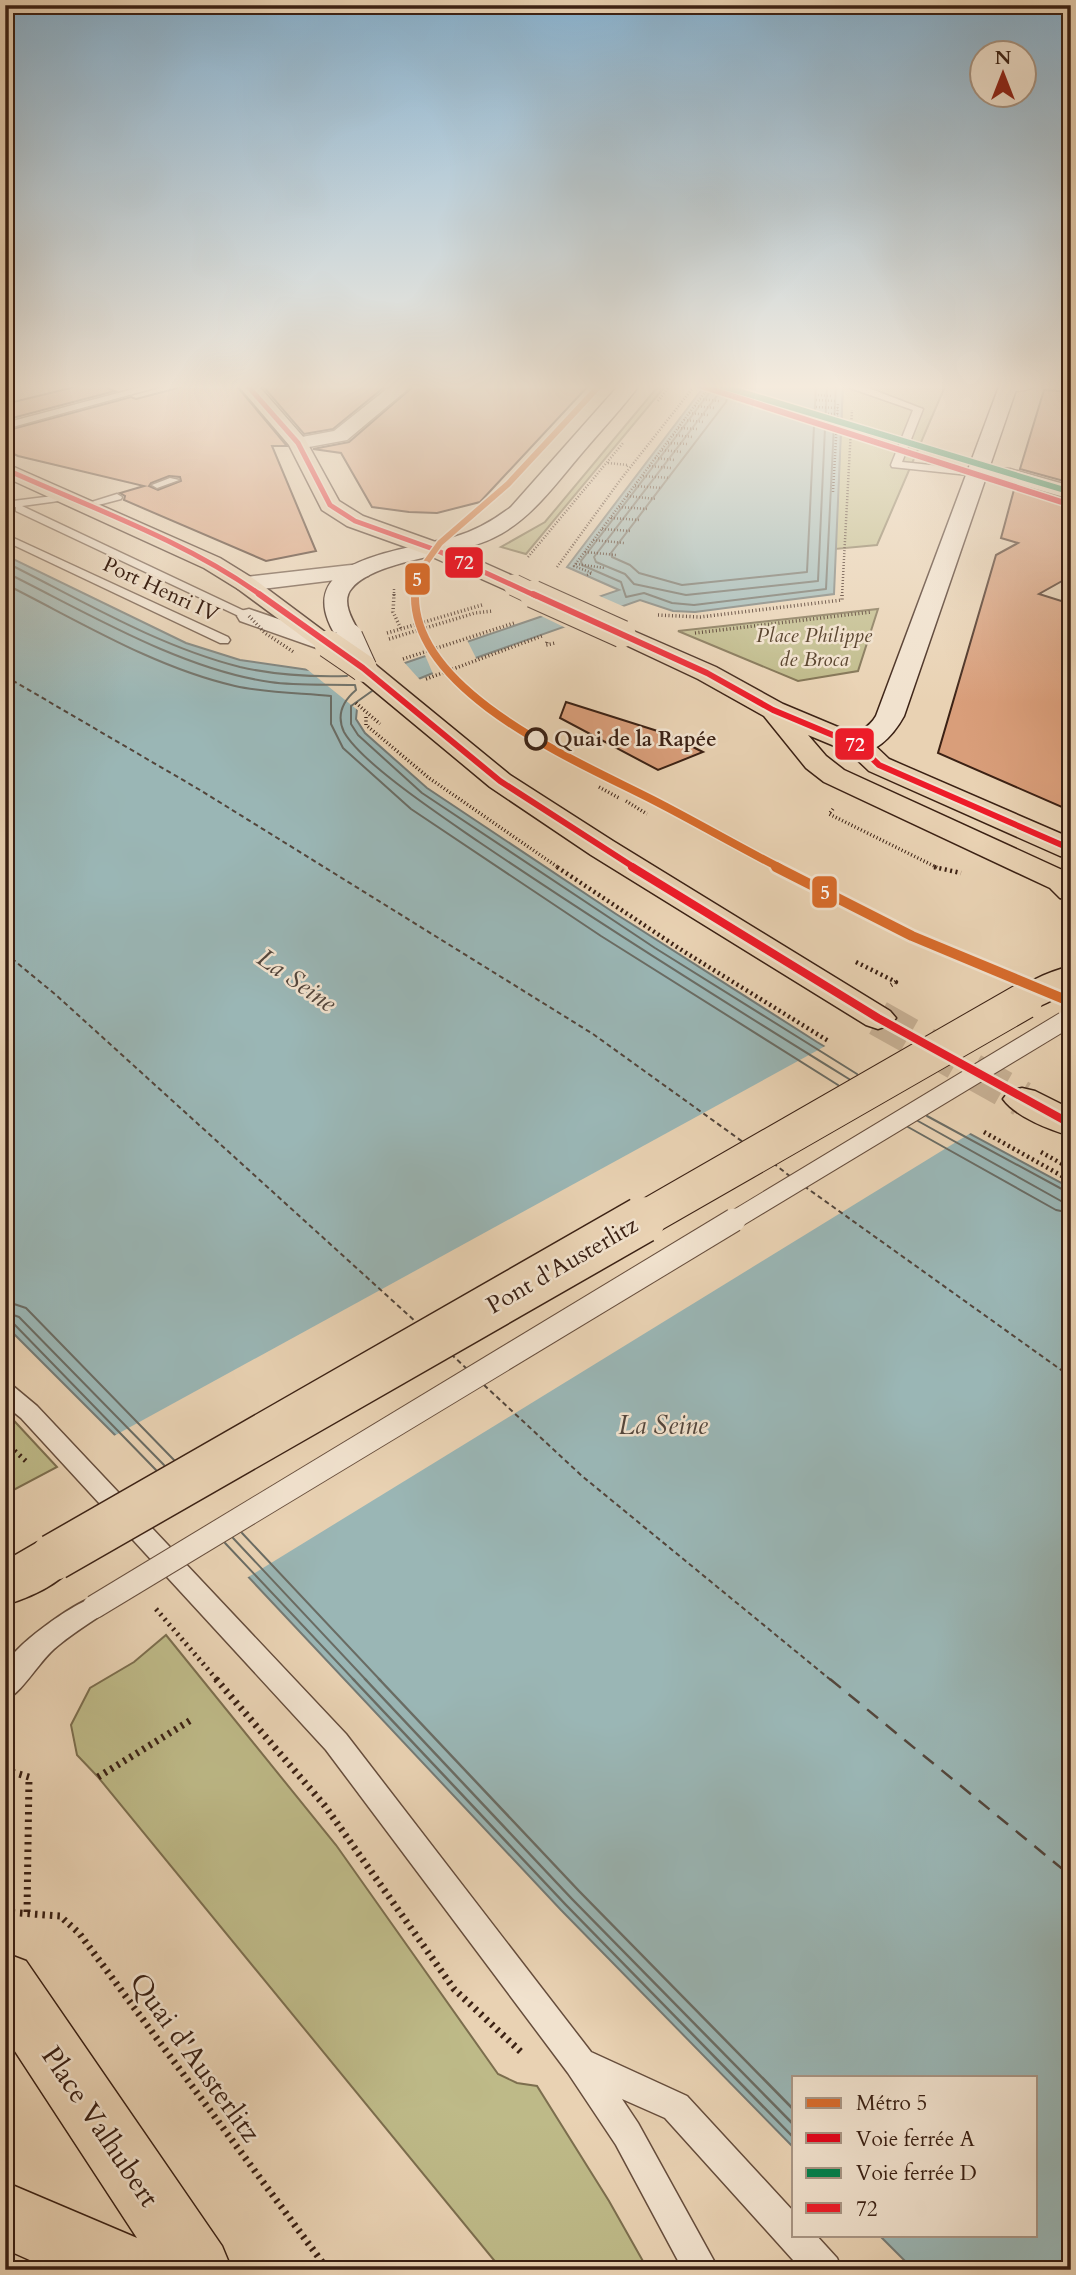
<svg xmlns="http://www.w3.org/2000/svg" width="1076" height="2275" font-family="Cardo,serif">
<rect width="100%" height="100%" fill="#e9d2b3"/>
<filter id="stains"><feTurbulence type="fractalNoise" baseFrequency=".00286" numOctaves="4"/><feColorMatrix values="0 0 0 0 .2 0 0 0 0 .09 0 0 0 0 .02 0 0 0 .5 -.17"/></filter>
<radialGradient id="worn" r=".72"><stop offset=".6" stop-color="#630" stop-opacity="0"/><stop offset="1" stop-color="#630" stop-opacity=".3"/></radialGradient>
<g fill="#beba88" stroke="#7c6e4e" stroke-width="2">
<polygon points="660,384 667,384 526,554 501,547 545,522"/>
<polygon points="843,384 946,384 877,545 835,549"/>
<polygon points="878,609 858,671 798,681 678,631"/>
<polygon points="5,1411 57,1467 6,1494 5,1494"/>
<polygon points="166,1635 336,1845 498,2074 517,2083 537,2086 609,2201 648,2270 502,2270 98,1777 77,1755 71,1725 90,1688 134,1662"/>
</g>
<polygon fill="#9ab6b5" stroke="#747a75" stroke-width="2" points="706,384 843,384 834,594 695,612 673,611 640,600 433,673 389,691 357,709 356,719 365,733 427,788 616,914 817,1042 959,1128 1071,1188 1071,2270 914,2270 879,2235 1036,2235 1036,2077 794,2077 794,2148 561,1910 117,1437 5,1325 5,555 186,643 240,660 309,670 405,663 619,590 567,567"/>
<g fill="#e9d2b3">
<polygon points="595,594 627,608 568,629 537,614"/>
<polygon points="466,638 477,660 434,676 424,653"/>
<polygon points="402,660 421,681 372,703 360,712 303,666 354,665"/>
<polygon points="829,1044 974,1131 245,1579 112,1437"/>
</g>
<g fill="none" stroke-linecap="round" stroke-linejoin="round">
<g stroke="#6a6c64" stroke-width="2">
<polyline points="711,384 710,392 581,561 582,565 621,582 626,597 644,593 672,603 694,605 826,589 836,384"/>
<polyline points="720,384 716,397 594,557 596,562 625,574 634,584 686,595 818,581 827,384"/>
<polyline points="731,384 726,402 611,553 612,557 630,565 639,573 682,585 807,572 816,384"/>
<path d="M5,562C81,600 157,646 240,667C275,675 311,677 347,676"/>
<path d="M5,572C86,612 180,669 270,682C297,686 327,684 355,685L356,690C343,701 336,715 344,732C362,764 446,819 479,842C600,924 724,1002 849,1079"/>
<path d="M5,584C79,621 153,667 235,686C266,693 299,693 331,696V724L343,748L411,809L601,936L838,1085"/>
<polyline points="372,691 351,706 351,724 358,735 422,793 655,948 857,1074"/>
<polyline points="927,1116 1071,1194"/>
<polyline points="918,1121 1061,1201 1071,1203"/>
<polyline points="908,1127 1056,1210 1071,1213"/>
<polyline points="5,1301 26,1308 174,1460"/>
<polyline points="5,1312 19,1317 164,1465"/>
<polyline points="5,1321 13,1323 156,1470"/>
<polyline points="242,1533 381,1681"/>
<polyline points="233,1538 367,1681"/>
<polyline points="225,1543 355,1681"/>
</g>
<g stroke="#6a6c64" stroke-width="2.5">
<polyline points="353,1679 566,1905 794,2138"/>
<polyline points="365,1679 572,1899 794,2125"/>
<polyline points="379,1679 579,1891 794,2110"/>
</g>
<g stroke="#53463c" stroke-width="2" stroke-dasharray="5 3.5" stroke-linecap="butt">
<polyline points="5,676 200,790 593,1034 743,1142"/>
<polyline points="5,953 56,995 416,1322"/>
<polyline points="773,1163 791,1177"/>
<polyline points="804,1186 1071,1377"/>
<polyline points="451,1354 467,1369"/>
<polyline points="484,1385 582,1476 832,1681"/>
</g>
<polyline stroke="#53463c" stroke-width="2.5" stroke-dasharray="14 10" stroke-linecap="butt" points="830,1679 1071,1876"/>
</g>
<g fill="#d99e7a" stroke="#3b2114" stroke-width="2" fill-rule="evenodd">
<polygon points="87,384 97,384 115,391 5,420 5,404"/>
<path d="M193,384H235L287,446H272L316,551L266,561L124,500L125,496L120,493L144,486L18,456L5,450V431L131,397L136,399ZM169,476L180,477L181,481L158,490L149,486L151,483Z"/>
<polygon points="261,384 388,384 333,429 304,434"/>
<polygon points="416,384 590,384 480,502 437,513 409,512 372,507 341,453 313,449 349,442"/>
<polygon points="1044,390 1071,392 1071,483 1020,469"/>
<polygon points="1015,486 1071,501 1071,576 1039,594 1071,604 1071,811 938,753 996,555 1018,543 1001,538"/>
<polygon points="566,702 667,734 703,752 658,770 560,718"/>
</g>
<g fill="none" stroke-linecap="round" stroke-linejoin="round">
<polyline stroke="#c6af93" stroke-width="36" stroke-dasharray="36 18" stroke-linecap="butt" points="878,1018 1022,1099"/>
<g stroke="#664d3c" stroke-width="3">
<g id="service">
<polygon points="152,384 169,384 5,429 5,423"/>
<polygon points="849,384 858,384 923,409 902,462 978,470 983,473 978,476 892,467 891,465 913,410 850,388"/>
<polygon points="170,478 179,480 157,488 152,485"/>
<polygon points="69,494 74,497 73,499 22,506 255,616 249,620 245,619 16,511 16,507 5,508 5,502"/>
<polygon points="117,494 122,497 121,499 87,508 82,505"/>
<polygon points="5,534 228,637 230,640 228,643 220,643 5,541"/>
<polygon points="5,1384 13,1386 37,1406 346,1734 591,2052 687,2096 794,2212 794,2235 816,2235 837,2258 842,2270 802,2270 665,2118 622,2099 638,2123 719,2270 683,2270 616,2145 568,2073 326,1750 21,1418 5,1405"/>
<path d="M94,1597L103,1600L107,1607L103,1614C86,1625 69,1636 54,1649C39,1662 21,1694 5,1700C5,1691 2,1676 5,1667C12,1646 73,1604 94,1597Z"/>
</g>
</g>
<g stroke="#664d3c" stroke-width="3">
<g id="minor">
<polygon points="393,384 414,384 347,440 298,449 291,447 288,443 291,439 334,431"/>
<path d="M1037,384C1029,392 1008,394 1000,385Z"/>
<polygon points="978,467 1010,469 1071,486 1071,499 1008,481 971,477 968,473 971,469"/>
<polygon points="360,564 368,566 372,571 368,576 246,591 238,589 234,584 238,579 246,577"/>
<polygon points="249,609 337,639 341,644 337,649 328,652 240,621 237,616 240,611"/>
</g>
</g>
<g stroke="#3b2114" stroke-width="3">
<g id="secondary">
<path d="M620,384H640C624,406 605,426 588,446C559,479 533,519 493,538C457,556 377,559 352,588C339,602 355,624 362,637L358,642L349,645L340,642C282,559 400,552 454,537C475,531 494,520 511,507Z"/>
<path d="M1000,384H1018L904,716C893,736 873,758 849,752L845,746C853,734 869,729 876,716Z"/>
</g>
</g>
<g stroke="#3b2114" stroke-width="3">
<g id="primary">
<polygon points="237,384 257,384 305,439 339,501 363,516 444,545 522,580 526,585 522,590 514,592 506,590 428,555 347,526 322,510 289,445"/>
<polygon points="5,463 220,558 254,579 341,644 337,649 328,652 319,649 238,589 204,568 5,477"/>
<polygon points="622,626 716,667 783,704 869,740 889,759 1071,838 1071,858 1060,856 869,771 849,752 808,735 826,756 844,770 1071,874 1071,901 1060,898 1050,888 824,782 806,768 764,716 698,679 613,639 609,634 613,629"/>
<polygon points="363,660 372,662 510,775 613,841 890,1011 896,1018 890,1025 878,1029 866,1025 591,855 490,787 354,674 350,668 354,662"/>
<path d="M1071,966V990C1051,1000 1034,1014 1012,1008L1007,1001C1018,984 1051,971 1071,966Z"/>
<path d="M1022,1088L1035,1091L1071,1109V1136C1050,1130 1016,1117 1003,1099L1009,1091Z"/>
<path d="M54,1537L72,1543L79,1557C66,1582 31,1597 5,1605V1561L36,1543Z"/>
<polygon points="5,1953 26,1961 222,2246 232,2270 52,2270 5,2249 5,2182 137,2238 5,2036"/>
</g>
</g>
<g stroke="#3b2114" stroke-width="2.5" stroke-dasharray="1 2" stroke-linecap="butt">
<polyline points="710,386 729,387"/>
<polyline points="705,392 721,394"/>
<polyline points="818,395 831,396"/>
<polyline points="700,399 719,401"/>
<polyline points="816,400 836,401"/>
<polyline points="658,401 671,384"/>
<polyline points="695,406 715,408"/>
<polyline points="816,407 838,408"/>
<polyline points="689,413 708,415"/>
<polyline points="816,414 838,414"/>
<polyline points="684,420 704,422"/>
<polyline points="815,421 837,422"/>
<polyline points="678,428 698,429"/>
<polyline points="673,435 693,437"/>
<polyline points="668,443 688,444"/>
<polyline points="662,450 682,452"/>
<polyline points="655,458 675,460"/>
<polyline points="608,463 628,465 626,467"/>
<polyline points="649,466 671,468"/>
<polyline points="643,476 670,478"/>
<polyline points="635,486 662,488"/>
<polyline points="833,492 838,403"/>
<polyline points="627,496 656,499"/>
<polyline points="619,507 648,509"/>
<polyline points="611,518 640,520"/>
<polyline points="602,529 631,531"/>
<polyline points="593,540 624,543"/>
<polyline points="585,552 616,555"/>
<polyline points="528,557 623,443"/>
<polyline points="576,564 605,568"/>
<polyline points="557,567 621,479 696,384"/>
<polyline points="587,575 592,573 574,566 711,384"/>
<polyline points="394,596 394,587"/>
<polyline points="842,596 852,410"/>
</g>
<g stroke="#3b2114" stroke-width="3.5" stroke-dasharray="1 2.5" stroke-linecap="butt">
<polyline points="394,594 393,612 401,629"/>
<polyline points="658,615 700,617 842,600 842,594"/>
<polyline points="387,633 482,605"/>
<polyline points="695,633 871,612"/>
<polyline points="389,639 475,613 493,611"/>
<polyline points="547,642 546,645 555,643"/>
<polyline points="403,659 514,623"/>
<polyline points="426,679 542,636"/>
<polyline points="366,717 366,725 429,778 559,868"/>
<polyline points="599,787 619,798"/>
<polyline points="626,801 647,814"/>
<polyline points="833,809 829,814 938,868"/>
</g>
<g stroke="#3b2114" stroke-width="4.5" stroke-dasharray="2 3.5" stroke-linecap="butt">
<polyline points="557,867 683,951 830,1042"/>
<polyline points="934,867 961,873"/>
<polyline points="856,962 896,982 891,985"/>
<polyline points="984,1132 1071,1181"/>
<polyline points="1041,1152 1071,1169"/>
</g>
<g stroke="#3b2114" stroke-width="5" stroke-dasharray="2 4.5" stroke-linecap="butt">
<polyline points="5,1442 28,1463"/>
<polyline points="156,1609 218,1681"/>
</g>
<g stroke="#3b2114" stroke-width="7" stroke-dasharray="2.5 5" stroke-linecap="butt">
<polyline points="216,1679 325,1806 454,1989 521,2052"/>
<polyline points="5,1770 29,1777 27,1912"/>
<polyline points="98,1777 191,1720"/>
<polyline points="5,1912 60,1916 79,1933 328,2270"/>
</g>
<use href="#service" fill="#f1e2ce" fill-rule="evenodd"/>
<use href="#minor" fill="#f1e2ce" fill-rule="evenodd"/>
<use href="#secondary" fill="#f1e2ce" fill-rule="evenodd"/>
<use href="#primary" fill="#e9d2b3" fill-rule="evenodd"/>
<g stroke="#664d3c" stroke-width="20" stroke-linecap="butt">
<polyline id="service-bridge-far1" points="731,1222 1064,1021"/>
</g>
<g stroke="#664d3c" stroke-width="25" stroke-linecap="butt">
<polyline id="service-bridge" points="94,1607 734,1220"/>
</g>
<g stroke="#3b2114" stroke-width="29" stroke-linecap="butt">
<polyline id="secondary-bridge" points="349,637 363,668"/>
</g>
<g stroke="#3b2114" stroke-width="23" stroke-linecap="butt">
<polyline id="primary-bridge-far3" points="514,585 537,596"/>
</g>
<g stroke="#3b2114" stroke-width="29" stroke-linecap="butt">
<g id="primary-bridge-far2">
<polyline points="533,594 622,634"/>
<polyline points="328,644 363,668"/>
</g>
</g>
<g stroke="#3b2114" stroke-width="38" stroke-linecap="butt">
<polyline id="primary-bridge-far1" points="639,1222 1024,1001"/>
</g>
<g stroke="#3b2114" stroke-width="49" stroke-linecap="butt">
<polyline id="primary-bridge" points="54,1557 642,1220"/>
</g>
<g stroke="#3b2114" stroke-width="3.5" stroke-dasharray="1 2.5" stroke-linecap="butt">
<polyline points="249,616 265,633 295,653"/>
<polyline points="356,703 380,724"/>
</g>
<use href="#service-bridge-far1" stroke="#f1e2ce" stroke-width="18"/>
<use href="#service-bridge" stroke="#f1e2ce" stroke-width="23"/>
<use href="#secondary-bridge" stroke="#f1e2ce" stroke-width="27"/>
<use href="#primary-bridge-far3" stroke="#e9d2b3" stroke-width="21"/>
<use href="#primary-bridge-far2" stroke="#e9d2b3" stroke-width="27"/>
<use href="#primary-bridge-far1" stroke="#e9d2b3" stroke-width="36"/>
<use href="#primary-bridge" stroke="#e9d2b3" stroke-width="46"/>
<g stroke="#f1e2ce" stroke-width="8">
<g id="bus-1-far2">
<polyline points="246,384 298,443 330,505 355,521 436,550 536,596"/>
<path d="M5,469C91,508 184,540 262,596"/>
</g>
</g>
<g stroke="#f1e2ce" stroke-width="10">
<g id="bus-1-far1">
<polyline points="259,594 363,668 500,781 635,868"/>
<polyline points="533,594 707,673 773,710 859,746 879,765 1071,849"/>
</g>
</g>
<g stroke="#f1e2ce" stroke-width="13">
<polyline id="bus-1" points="632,867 878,1018 1071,1124"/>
</g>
<use href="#bus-1-far2" stroke="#ee1b29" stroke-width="5"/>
<use href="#bus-1-far1" stroke="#ee1b29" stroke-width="6"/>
<use href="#bus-1" stroke="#ee1b29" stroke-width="8"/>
<g stroke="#f1e2ce" stroke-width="9">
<polyline id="rail-1" points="695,384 1071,505"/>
</g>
<g stroke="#f1e2ce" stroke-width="9">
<polyline id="rail-2" points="715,384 1071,492"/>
</g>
<use href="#rail-1" stroke="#e3051c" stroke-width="6"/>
<use href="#rail-2" stroke="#00824e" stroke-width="6"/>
<g stroke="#f1e2ce" stroke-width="9">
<polyline id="metro-1-far2" points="415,596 420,571 440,543 508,484 601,384"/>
</g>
<g stroke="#f1e2ce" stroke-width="11">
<path id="metro-1-far1" d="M415,594C412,693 579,762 653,800C696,822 737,846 780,868"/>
</g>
<g stroke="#f1e2ce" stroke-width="15">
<polyline id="metro-1" points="776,867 912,936 1071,1002"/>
</g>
<use href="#metro-1-far2" stroke="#d86c2c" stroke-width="6"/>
<use href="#metro-1-far1" stroke="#d86c2c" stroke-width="8"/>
<use href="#metro-1" stroke="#d86c2c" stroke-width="10"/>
</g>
<linearGradient id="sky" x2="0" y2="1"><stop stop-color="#89b5d4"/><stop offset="0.55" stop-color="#f5ebdd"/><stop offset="1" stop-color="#f5ebdd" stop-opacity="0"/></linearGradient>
<rect width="1076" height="703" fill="url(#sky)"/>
<circle fill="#f1e2ce" stroke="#3b2114" stroke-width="3.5" cx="536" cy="739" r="10"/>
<g text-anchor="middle" stroke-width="5" stroke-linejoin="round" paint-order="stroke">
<g font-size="21" fill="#3b2114" stroke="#f1e2ce">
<text transform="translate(161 589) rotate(25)" y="7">Port Henri IV</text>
</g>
<g font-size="21" font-style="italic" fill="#5c4731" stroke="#f1e2ce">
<text x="814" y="642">Place Philippe<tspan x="814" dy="24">de Broca</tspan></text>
</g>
<g font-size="21" font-weight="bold" fill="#3b2114" stroke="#f1e2ce" text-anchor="start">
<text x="554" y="746">Quai de la Rapée</text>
</g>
<g font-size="24" fill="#3b2114" stroke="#f1e2ce">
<text transform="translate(562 1265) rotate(-30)" y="8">Pont d'Austerlitz</text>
</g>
<g font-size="26" font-style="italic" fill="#53463c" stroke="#f1e2ce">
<text transform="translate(297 980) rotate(35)" y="9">La Seine</text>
<text x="663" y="1434">La Seine</text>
</g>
<g font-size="28" fill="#3b2114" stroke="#f1e2ce">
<text transform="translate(196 2057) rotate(54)" y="10">Quai d'Austerlitz</text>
<text transform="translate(101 2126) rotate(56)" y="10">Place Valhubert</text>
</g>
</g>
<g stroke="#f1e2ce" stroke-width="2.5">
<rect x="444" y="546" width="40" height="33" rx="7" fill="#ee1b29"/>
<rect x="404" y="562" width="27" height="34" rx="7" fill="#d86c2c"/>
<rect x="834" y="727" width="41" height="34" rx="7" fill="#ee1b29"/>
<rect x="811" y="875" width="27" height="34" rx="7" fill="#d86c2c"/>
</g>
<g font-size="19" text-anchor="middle" font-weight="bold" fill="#fff">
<text x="464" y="569">72</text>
<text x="417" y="586">5</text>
<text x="855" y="751">72</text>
<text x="825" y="899">5</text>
</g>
<rect width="1076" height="2275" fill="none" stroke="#e9d2b3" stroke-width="28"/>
<rect x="7" y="7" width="1062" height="2261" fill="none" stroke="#3b2114" stroke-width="3.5"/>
<rect x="14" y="14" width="1048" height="2247" fill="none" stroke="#3b2114" stroke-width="2"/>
<rect x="792" y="2076" width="245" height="161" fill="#f1e2ce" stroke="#a89584" stroke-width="2"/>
<rect x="806" y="2098" width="35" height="10" fill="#d86c2c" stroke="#a89584" stroke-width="2"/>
<text x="856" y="2110" font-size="21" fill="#3b2114">Métro 5</text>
<rect x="806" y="2133" width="35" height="10" fill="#e3051c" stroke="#a89584" stroke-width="2"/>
<text x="856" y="2146" font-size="21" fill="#3b2114">Voie ferrée A</text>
<rect x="806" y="2168" width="35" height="10" fill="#00824e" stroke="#a89584" stroke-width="2"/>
<text x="856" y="2180" font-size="21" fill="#3b2114">Voie ferrée D</text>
<rect x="806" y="2203" width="35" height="10" fill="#ee1b29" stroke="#a89584" stroke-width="2"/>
<text x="856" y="2216" font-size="21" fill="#3b2114">72</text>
<g transform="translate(1003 74)"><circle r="33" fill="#f1e2ce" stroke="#a89584" stroke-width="2"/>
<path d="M0-5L12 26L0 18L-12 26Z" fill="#8f2418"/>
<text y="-10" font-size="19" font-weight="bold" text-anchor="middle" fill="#3b2114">N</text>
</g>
<rect width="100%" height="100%" filter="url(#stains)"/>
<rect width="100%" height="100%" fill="url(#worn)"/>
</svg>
